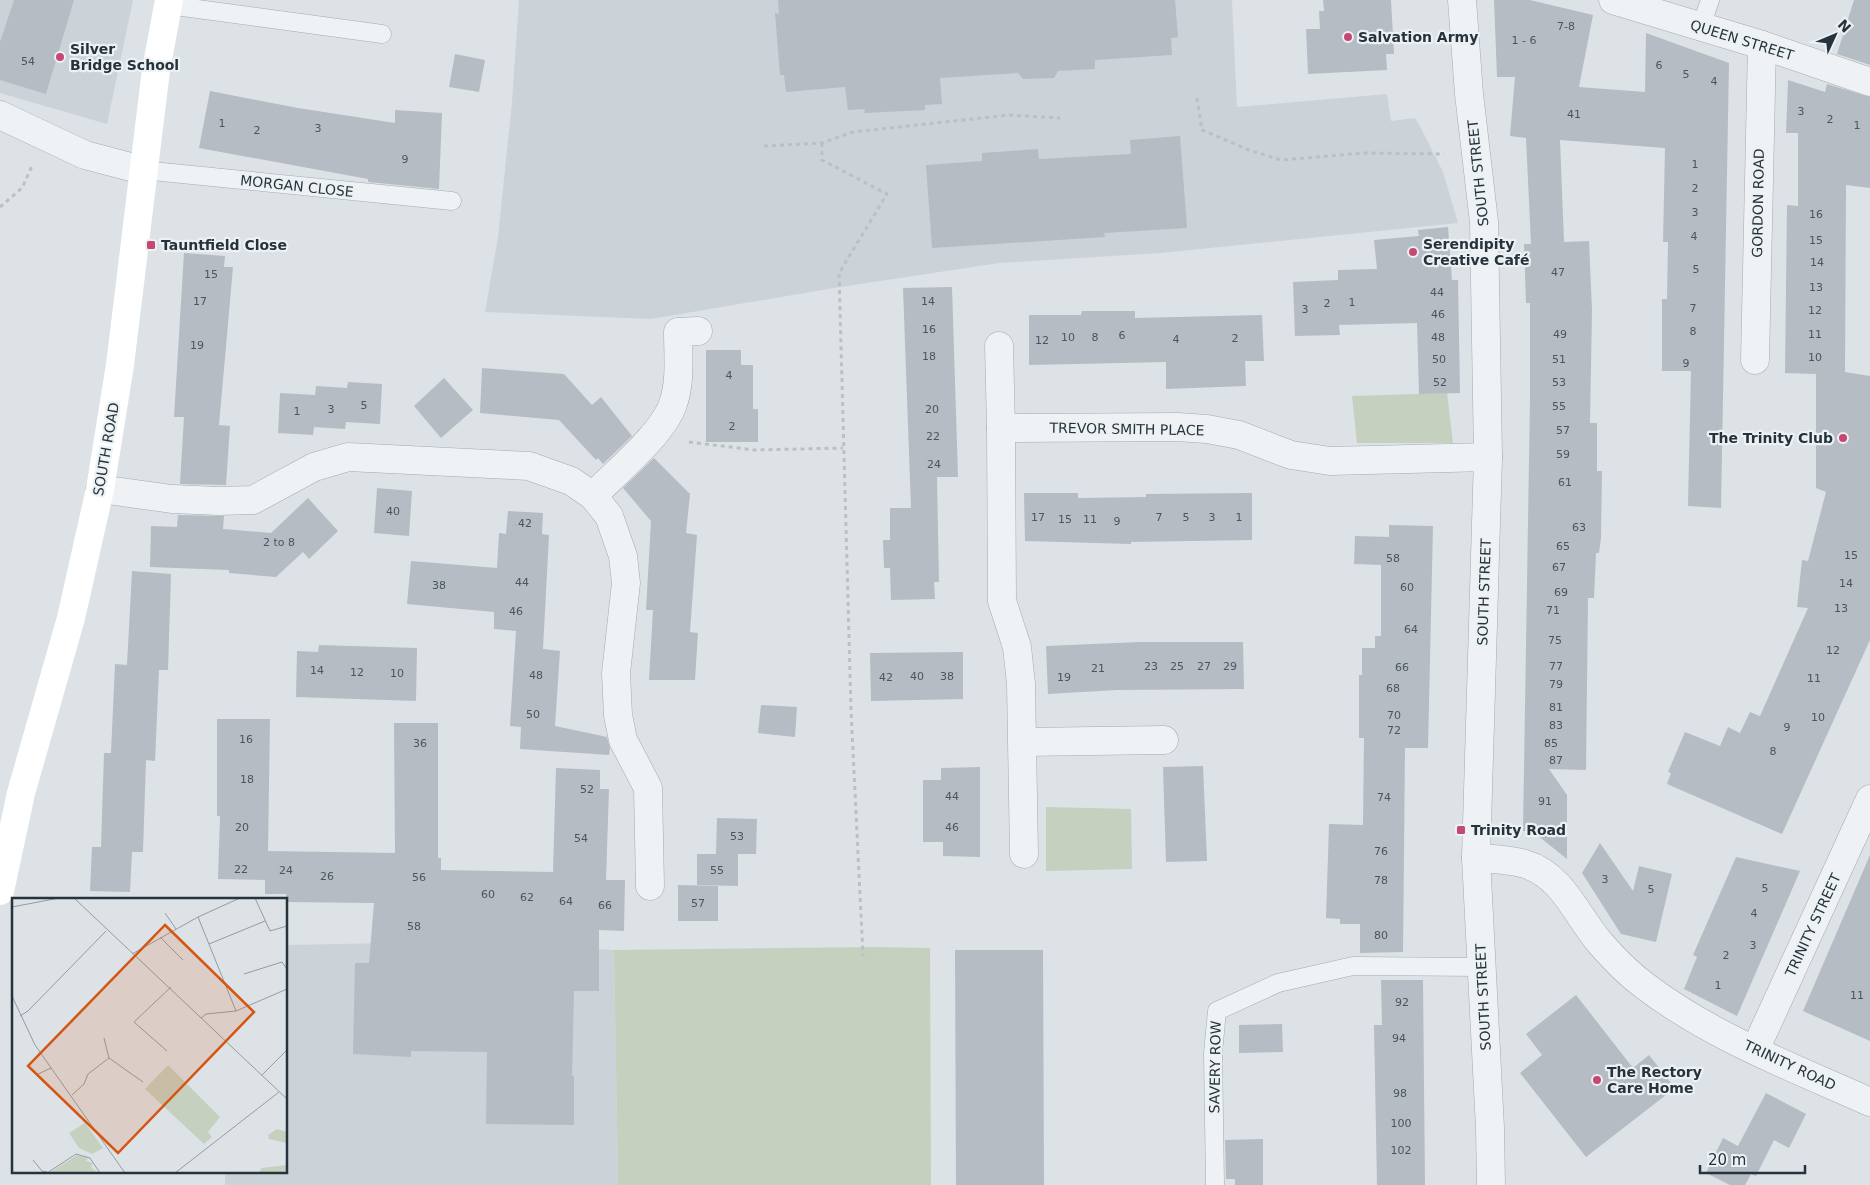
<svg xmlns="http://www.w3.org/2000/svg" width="1870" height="1185" font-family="'DejaVu Sans',sans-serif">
<rect width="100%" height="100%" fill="#dde2e6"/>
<g fill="#cbd2d8">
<polygon points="0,0 133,0 107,124 0,93"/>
<polygon points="519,0 1232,0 1237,107 1387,94 1391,121 1415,118 1424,134 1443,172 1458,223 1160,253 999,263 834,288 651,319 485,312 498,237 512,102"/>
<polygon points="444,942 614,950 618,1185 225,1185 225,1171 286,1171 286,945"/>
</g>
<g fill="#c6d0bf">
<polygon points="1447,393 1453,443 1357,443 1352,396"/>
<polygon points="1046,807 1131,809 1132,869 1046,871"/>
<polygon points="874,947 930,948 931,1185 618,1185 614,950"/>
</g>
<g fill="#b5bcc3">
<polygon points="14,0 74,0 46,94 0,80 0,42"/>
<polygon points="778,0 1175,0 1178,37 1171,38 1172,55 1095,60 1095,69 1058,71 1054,78 1023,79 1018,73 940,78 942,104 925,105 925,110 864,113 865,109 848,110 845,87 786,92 784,75 780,75 775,13 779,14"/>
<polygon points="1323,0 1391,0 1394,54 1386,54 1387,70 1308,74 1306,29 1320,29 1319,11 1324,11"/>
<polygon points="1494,0 1530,0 1593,15 1579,87 1645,92 1646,33 1729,63 1721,508 1688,506 1691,371 1662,371 1662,299 1667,299 1668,242 1663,242 1665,148 1560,140 1564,242 1589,241 1592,310 1590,423 1597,423 1597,471 1602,471 1601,538 1599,553 1596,553 1594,598 1588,598 1586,770 1549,769 1567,795 1567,859 1532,831 1523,831 1530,398 1530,303 1526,303 1524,244 1531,244 1526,138 1510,136 1515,77 1497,77"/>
<polygon points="1854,0 1870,0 1870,65 1837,54"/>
<polygon points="455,54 485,60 479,92 449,87"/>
<polygon points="1788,80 1825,92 1827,84 1870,97 1870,188 1846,185 1845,372 1870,376 1870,640 1782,834 1667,784 1671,773 1668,772 1685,732 1720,746 1728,727 1740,733 1750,712 1760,716 1808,608 1797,607 1802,560 1808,561 1826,492 1816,488 1816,374 1785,373 1787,205 1798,206 1798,133 1786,133"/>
<polygon points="210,91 298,108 395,123 395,110 442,113 439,189 368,182 368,179 199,148"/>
<polygon points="1180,136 1187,228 1104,233 1105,237 932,248 926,165 982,161 982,153 1038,149 1039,159 1131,154 1130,140"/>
<polygon points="1448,227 1452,280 1458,280 1460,393 1419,394 1417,323 1339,325 1340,335 1295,336 1293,282 1338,280 1338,270 1377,269 1374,240 1419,236 1418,230"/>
<polygon points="184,253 225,256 224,267 233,267 219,425 230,426 226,485 180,484 184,417 174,417"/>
<polygon points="952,287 958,477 937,477 939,582 934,582 935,599 891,600 890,568 884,568 883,540 890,540 890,508 911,508 903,288"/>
<polygon points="1082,311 1135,311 1135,318 1262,315 1264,361 1245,361 1246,386 1166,389 1166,362 1029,365 1029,315 1081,315"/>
<polygon points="706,350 741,350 741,365 753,365 753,409 758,409 758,442 706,442"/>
<polygon points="482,368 564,374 592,405 601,397 632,436 603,464 598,458 596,460 559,420 480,413"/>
<polygon points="444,378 473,410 441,438 414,406"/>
<polygon points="348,382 382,384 380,424 346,422 345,429 314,427 313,435 278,433 280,393 315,395 316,386 347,388"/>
<polygon points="654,458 690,494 686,533 697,535 690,632 698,633 695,680 649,680 653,610 646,610 651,521 623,488"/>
<polygon points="377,488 412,491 409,536 374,533"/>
<polygon points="1024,493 1078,493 1078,498 1146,497 1146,494 1252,493 1252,540 1131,542 1131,544 1025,541"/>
<polygon points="308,498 338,531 309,559 303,552 276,577 229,573 229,570 150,567 151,526 177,527 178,515 224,516 223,529 271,533"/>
<polygon points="508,511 543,513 542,534 549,535 543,649 560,651 555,726 607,737 610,748 609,755 520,749 521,727 510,726 516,631 494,629 494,612 407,604 411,561 497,568 499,533 506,534"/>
<polygon points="1389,525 1433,526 1428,748 1405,748 1403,952 1360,953 1360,924 1340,924 1340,919 1326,918 1329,824 1363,825 1364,738 1359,738 1359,675 1362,675 1362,648 1375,648 1375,636 1381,636 1381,565 1354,564 1355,536 1389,537"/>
<polygon points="132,571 171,574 168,670 159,670 155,761 146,760 143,852 132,852 130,892 90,891 92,847 101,847 104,753 111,753 115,664 127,665"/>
<polygon points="1141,642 1243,642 1244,689 1117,690 1048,694 1046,646"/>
<polygon points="319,645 417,648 416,701 296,697 297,651 318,652"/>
<polygon points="963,652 963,699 871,701 870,653"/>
<polygon points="761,705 797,707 795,737 758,733"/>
<polygon points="217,719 270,719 268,851 395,853 394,723 438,723 438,858 441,858 441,870 553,872 556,768 600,770 600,789 609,789 606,880 625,880 624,931 599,930 599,991 574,991 572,1076 574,1076 574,1125 486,1124 487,1052 411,1051 411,1057 353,1054 355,963 369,963 374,903 287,902 286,894 265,894 265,880 218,879 220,816 217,816"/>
<polygon points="1203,766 1207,861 1166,862 1163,767"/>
<polygon points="980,767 980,857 943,856 943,842 923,842 923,780 941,780 941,768"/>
<polygon points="717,818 757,819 756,854 736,854 738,854 738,886 697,885 697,854 716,854"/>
<polygon points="1600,843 1633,891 1639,866 1672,874 1656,942 1621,934 1582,873"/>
<polygon points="1870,855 1870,1041 1803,1011"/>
<polygon points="1736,857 1800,871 1737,1016 1684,989 1697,957 1693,955"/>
<polygon points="678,885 718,886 718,921 678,921"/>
<polygon points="955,950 1043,950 1044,1185 956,1185"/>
<polygon points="1381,980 1423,980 1425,1185 1377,1185 1374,1025 1382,1025"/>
<polygon points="1576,995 1633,1068 1649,1055 1675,1088 1586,1157 1520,1073 1542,1055 1526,1034"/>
<polygon points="1282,1024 1283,1052 1239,1053 1239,1025"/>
<polygon points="1766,1093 1806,1114 1789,1148 1774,1140 1756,1176 1751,1174 1745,1185 1730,1185 1706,1173 1723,1138 1738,1146"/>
<polygon points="1263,1139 1263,1185 1235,1185 1235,1179 1226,1179 1225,1140"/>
</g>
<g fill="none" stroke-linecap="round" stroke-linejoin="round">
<g stroke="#a3aab0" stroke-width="19">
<g id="service">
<polyline points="168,5 382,34"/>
<polyline points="1701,27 1710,0"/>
<polyline points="142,170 452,201"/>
<polyline points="1215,1185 1213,1053 1217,1011 1278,983 1353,966 1481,967"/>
</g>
</g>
<g stroke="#a3aab0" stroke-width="29">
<g id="minor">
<polyline points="1462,0 1469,94 1484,222 1488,457 1476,858 1490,1128 1491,1185"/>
<polyline points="1613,0 1762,45 1870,82"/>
<polyline points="0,115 85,155 142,170"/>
<polyline points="999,346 1001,428"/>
<polyline points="1755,360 1762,45"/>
<polyline points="100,489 172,499 219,501 253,500 314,467 348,457 529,466 571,481 593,496 609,516 623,556 626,583 616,673 618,715 623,740 648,788 650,886"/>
<path d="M593,496C616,472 663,434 673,404C681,381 678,355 678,332L698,331"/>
<polyline points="1024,742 1164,740"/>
<polyline points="1024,854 1021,684 1017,647 1002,601 1001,428 1177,427 1207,429 1239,435 1291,455 1330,461 1488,457"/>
<path d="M1476,858C1492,859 1509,859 1525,864C1563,875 1577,917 1601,944C1614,959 1630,975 1645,986C1712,1037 1794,1068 1870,1102"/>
<polyline points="1755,1050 1870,799"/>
</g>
</g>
<g stroke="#bbc0c5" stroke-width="3" stroke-dasharray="4 4" stroke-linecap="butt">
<polyline points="1197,98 1202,130 1249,150 1281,160 1364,153 1444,154"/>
<polyline points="822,143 822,160 887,194 839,273 851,710 863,956"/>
<polyline points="764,146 822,143 853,132 1009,115 1060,118"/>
<polyline points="0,207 22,188 32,166"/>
<polyline points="689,442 755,450 843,448"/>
</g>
<use href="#service" stroke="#eff2f5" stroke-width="18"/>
<use href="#minor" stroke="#eff2f5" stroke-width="28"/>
<polyline stroke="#fff" stroke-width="28" points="0,891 21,793 71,618 100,489 120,365 156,70 169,0"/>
</g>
<g fill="#c64772" stroke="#ecf1f4" stroke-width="2">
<circle cx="1348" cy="37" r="5"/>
<circle cx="60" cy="57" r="5"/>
<rect x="146" y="240" width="10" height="10" rx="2.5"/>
<circle cx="1413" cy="252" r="5"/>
<circle cx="1843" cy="438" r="5"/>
<rect x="1456" y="825" width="10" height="10" rx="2.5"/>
<circle cx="1597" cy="1080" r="5"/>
</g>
<g text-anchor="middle" stroke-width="4.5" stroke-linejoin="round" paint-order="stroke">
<g font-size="11" fill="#4a555e">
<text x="1566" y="30">7-8</text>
<text x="1524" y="44">1 - 6</text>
<text x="28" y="65">54</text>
<text x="1659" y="69">6</text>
<text x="1686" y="78">5</text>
<text x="1714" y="85">4</text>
<text x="1801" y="115">3</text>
<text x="1574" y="118">41</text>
<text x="1830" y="123">2</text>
<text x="222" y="127">1</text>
<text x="1857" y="129">1</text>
<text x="318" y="132">3</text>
<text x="257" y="134">2</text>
<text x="405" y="163">9</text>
<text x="1695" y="168">1</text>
<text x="1695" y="192">2</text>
<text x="1695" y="216">3</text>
<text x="1816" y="218">16</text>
<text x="1694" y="240">4</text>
<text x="1816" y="244">15</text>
<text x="1817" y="266">14</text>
<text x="1696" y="273">5</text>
<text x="1558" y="276">47</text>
<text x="211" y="278">15</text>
<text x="1816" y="291">13</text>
<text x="1437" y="296">44</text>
<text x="200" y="305">17</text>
<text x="928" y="305">14</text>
<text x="1352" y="306">1</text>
<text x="1327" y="307">2</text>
<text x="1693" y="312">7</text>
<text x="1305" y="313">3</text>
<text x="1815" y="314">12</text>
<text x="1438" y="318">46</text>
<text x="929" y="333">16</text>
<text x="1693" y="335">8</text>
<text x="1560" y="338">49</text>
<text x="1815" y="338">11</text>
<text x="1122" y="339">6</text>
<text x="1068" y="341">10</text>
<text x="1095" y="341">8</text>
<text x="1438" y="341">48</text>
<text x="1235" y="342">2</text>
<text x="1176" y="343">4</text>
<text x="1042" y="344">12</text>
<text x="197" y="349">19</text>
<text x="929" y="360">18</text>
<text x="1815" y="361">10</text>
<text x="1439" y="363">50</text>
<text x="1559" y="363">51</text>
<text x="1686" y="367">9</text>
<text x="729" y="379">4</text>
<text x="1440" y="386">52</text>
<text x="1559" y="386">53</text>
<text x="364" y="409">5</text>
<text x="1559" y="410">55</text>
<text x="331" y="413">3</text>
<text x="932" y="413">20</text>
<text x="297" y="415">1</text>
<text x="732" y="430">2</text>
<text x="1563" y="434">57</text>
<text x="933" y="440">22</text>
<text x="1563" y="458">59</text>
<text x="934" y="468">24</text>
<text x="1565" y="486">61</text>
<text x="393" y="515">40</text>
<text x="1038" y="521">17</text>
<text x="1159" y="521">7</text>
<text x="1186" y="521">5</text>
<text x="1212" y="521">3</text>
<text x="1239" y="521">1</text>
<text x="1065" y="523">15</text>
<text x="1090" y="523">11</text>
<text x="1117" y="525">9</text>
<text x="525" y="527">42</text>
<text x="1579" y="531">63</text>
<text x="279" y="546">2 to 8</text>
<text x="1563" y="550">65</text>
<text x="1851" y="559">15</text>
<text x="1393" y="562">58</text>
<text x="1559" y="571">67</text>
<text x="522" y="586">44</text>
<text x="1846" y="587">14</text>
<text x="439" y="589">38</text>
<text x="1407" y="591">60</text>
<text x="1561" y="596">69</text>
<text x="1841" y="612">13</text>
<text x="1553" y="614">71</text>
<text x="516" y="615">46</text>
<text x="1411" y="633">64</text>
<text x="1555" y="644">75</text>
<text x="1833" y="654">12</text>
<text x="1151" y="670">23</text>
<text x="1177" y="670">25</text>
<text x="1204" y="670">27</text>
<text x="1230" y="670">29</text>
<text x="1556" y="670">77</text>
<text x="1402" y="671">66</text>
<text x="1098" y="672">21</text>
<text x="317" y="674">14</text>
<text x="357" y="676">12</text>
<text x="397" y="677">10</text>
<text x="536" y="679">48</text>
<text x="917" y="680">40</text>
<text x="947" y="680">38</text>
<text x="886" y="681">42</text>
<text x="1064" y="681">19</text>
<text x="1814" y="682">11</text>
<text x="1556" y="688">79</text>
<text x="1393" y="692">68</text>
<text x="1556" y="711">81</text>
<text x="533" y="718">50</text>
<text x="1394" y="719">70</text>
<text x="1818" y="721">10</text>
<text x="1556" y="729">83</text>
<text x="1787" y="731">9</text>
<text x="1394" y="734">72</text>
<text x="246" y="743">16</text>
<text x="420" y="747">36</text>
<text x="1551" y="747">85</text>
<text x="1773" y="755">8</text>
<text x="1556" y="764">87</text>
<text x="247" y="783">18</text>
<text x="587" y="793">52</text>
<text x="952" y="800">44</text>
<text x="1384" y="801">74</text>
<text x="1545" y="805">91</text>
<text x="242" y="831">20</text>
<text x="952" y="831">46</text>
<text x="737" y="840">53</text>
<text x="581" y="842">54</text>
<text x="1381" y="855">76</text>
<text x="241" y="873">22</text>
<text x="286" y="874">24</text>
<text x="717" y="874">55</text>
<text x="327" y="880">26</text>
<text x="419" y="881">56</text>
<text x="1605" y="883">3</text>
<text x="1381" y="884">78</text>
<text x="1765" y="892">5</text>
<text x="1651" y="893">5</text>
<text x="488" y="898">60</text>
<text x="527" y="901">62</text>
<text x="566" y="905">64</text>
<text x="698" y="907">57</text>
<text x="605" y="909">66</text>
<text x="1754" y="917">4</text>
<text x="414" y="930">58</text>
<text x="1381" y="939">80</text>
<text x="1753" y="949">3</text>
<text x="1726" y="959">2</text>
<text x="1718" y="989">1</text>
<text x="1857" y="999">11</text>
<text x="1402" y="1006">92</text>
<text x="1399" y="1042">94</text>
<text x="1400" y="1097">98</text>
<text x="1401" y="1127">100</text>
<text x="1401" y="1154">102</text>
</g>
<g font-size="14" font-weight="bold" fill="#27333c" stroke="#ecf1f4" text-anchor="start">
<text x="1358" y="42">Salvation Army</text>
<text x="70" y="54">Silver<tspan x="70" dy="16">Bridge School</tspan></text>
<text x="1423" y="249">Serendipity<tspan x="1423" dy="16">Creative Café</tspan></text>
<text x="161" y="250">Tauntfield Close</text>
<text x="1833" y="443" text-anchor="end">The Trinity Club</text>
<text x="1471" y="835">Trinity Road</text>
<text x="1607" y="1077">The Rectory<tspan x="1607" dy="16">Care Home</tspan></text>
</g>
<g font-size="14" fill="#27333c" stroke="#ecf1f4">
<text transform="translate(1742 40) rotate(17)" y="5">QUEEN STREET</text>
<text transform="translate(1478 173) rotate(-96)" y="5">SOUTH STREET</text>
<text transform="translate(297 186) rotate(6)" y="5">MORGAN CLOSE</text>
<text transform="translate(1758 203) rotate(-89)" y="5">GORDON ROAD</text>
<text transform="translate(1127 429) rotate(1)" y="5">TREVOR SMITH PLACE</text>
<text transform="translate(106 449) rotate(-80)" y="5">SOUTH ROAD</text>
<text transform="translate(1484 592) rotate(-88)" y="5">SOUTH STREET</text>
<text transform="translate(1813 925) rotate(-65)" y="5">TRINITY STREET</text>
<text transform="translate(1483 997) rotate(-93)" y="5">SOUTH STREET</text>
<text transform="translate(1790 1065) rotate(25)" y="5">TRINITY ROAD</text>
<text transform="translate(1215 1067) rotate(-89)" y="5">SAVERY ROW</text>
</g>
</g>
<g transform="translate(12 898)">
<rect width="275" height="275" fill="#dde2e6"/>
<path d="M156,167L208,219L196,234L200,239L192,246L133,191ZM73,225L91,250L80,256L67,250L57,235ZM265,231L275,234V245L257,241L256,237ZM65,257L76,260L74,263L81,265L79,269L86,275H37ZM275,267V275H246L250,270Z" fill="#c6d0bf"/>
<path fill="none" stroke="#949ca2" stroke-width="1" d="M62,0L275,201M243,0L258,33L275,28M0,9L47,0M153,15L164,31M186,19L224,113M148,39L171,62M197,46L253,23M120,56L186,19L228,0M232,76L270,64L275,71M0,98L23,147L113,275M8,118L16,113L94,33M189,120L194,116L224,113L275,91M92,140L97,160M155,153L122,124L159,89M24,177L39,170M250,177L275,152M60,197L72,186L76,176L97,160L131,184M21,262L30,273L35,274M35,275L64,256L78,260L88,275M163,275L267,194"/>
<path fill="#d55511" fill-opacity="0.15" stroke="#d55511" stroke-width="2.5" d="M153,27L242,114L106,255L16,168Z"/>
<rect width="275" height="275" fill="none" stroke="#27333c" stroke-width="2.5"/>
</g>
<g transform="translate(1835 35) rotate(46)" stroke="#ecf1f4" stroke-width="4" paint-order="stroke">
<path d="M0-4L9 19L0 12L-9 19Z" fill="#27333c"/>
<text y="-8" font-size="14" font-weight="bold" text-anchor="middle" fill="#27333c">N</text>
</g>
<path d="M1700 1165v8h105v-8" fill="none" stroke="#27333c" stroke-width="2.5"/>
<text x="1708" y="1165" font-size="15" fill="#27333c" stroke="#ecf1f4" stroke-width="4" paint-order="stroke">20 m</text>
</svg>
